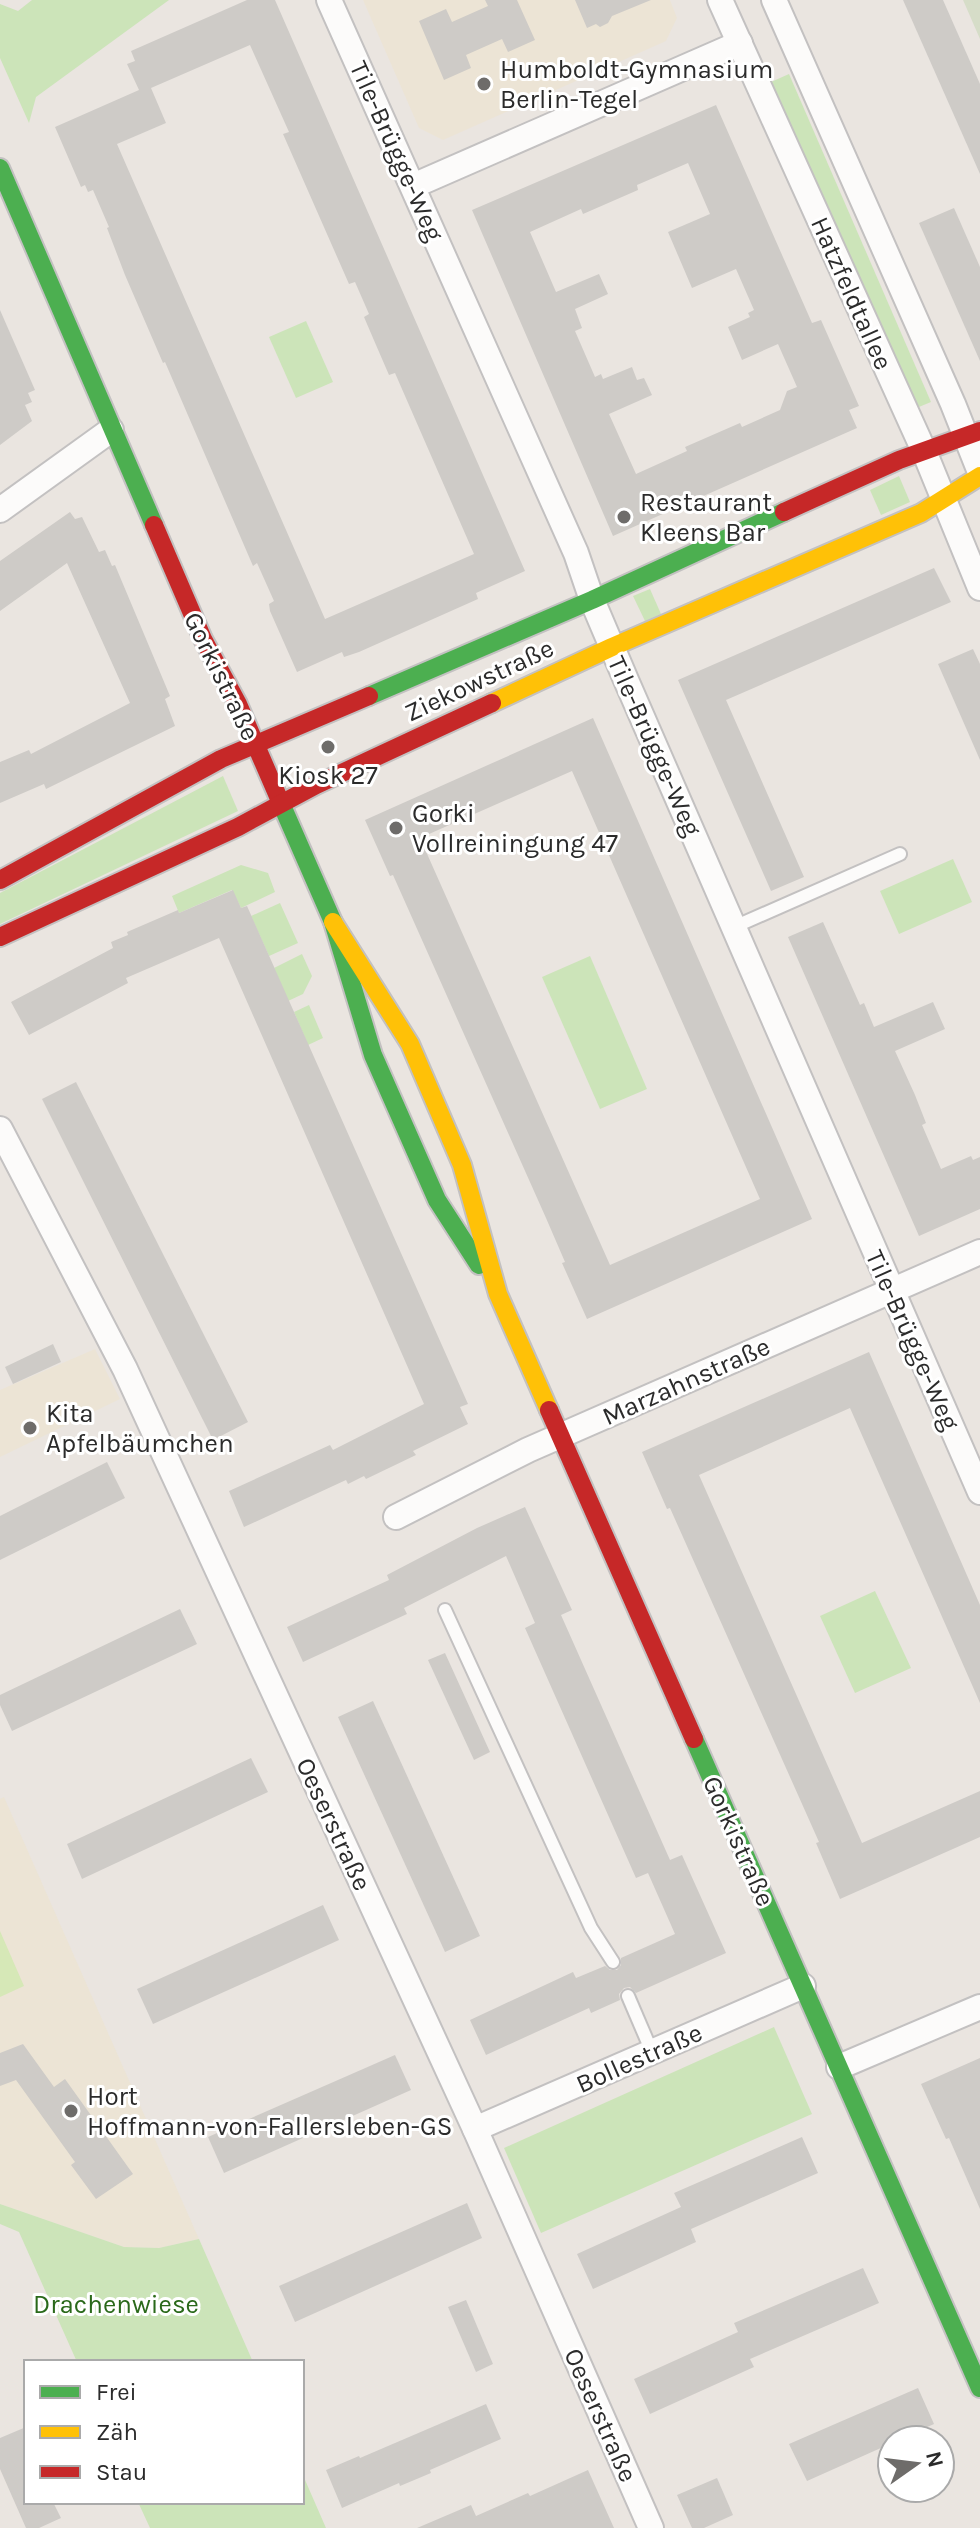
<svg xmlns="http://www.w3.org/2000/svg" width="980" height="2528" font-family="Karla,sans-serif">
<rect width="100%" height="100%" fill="#eae5e0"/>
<g fill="#ece4d5">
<polygon points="363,0 670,0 677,18 666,41 443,140 419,128"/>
<polygon points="95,1349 120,1399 0,1457 0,1390"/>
<polygon points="4,1797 199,2239 159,2248 124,2247 0,2204 0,1799"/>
</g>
<g fill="#cce4b9">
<polygon points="32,0 169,0 36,97 29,123 0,58 0,4 18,11"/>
<polygon points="789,74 931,402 914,409 771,82"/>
<polygon points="306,321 333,382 296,398 269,337"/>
<polygon points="899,476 910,502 881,515 870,490"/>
<polygon points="650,589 661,614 645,621 633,596"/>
<polygon points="223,776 238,811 0,924 0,893"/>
<polygon points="953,859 972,902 899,934 880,891"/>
<polygon points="241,865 268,873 275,892 241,908 232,890 179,913 172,896"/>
<polygon points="280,903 298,943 269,956 251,916"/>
<polygon points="302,954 312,976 303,994 288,1001 274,968"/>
<polygon points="590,956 647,1089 600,1109 542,977"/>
<polygon points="309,1005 323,1038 308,1045 294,1012"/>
<polygon points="875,1591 911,1668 855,1693 820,1616"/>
<polygon points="774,2027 812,2114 541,2233 504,2148"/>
<polygon points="0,2204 124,2247 159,2248 199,2239 253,2362 77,2362 19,2232 0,2224"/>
<polygon points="302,2473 326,2528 150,2528 138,2502 302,2502"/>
</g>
<polygon fill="#d6ddc8" points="963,0 980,0 980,39"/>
<polygon fill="#d6e8b7" points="0,1931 24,1986 0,1997"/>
<g fill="#cecbc7" fill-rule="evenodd">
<path d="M247,0H275L525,571L476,593L478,599L359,652L344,657L342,652L297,672L270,611L269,604L274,601L257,563L253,566L165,362L163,363L125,275L107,228L109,227L93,190L88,192L85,185L81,187L55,127L139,90L127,64L135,61L131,51ZM250,45L289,132L283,134L349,284L355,282L369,314L364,317L376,345L389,375L395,373L474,554L325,619L117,144L166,123L151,88Z"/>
<polygon points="485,0 517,0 535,40 508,52 502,39 466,55 471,68 444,80 419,21 446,9 452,22 488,6"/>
<polygon points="575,0 651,0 612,16 608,23 600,27 596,24 587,28"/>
<polygon points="903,0 943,0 980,84 980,174"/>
<path d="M716,105L812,323L821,320L859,406L849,410L857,428L613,536L472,210ZM688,163L710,214L668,232L692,288L736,269L754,310L748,313L750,317L728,327L742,360L778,344L797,387L787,391L780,410L742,427L740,423L685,447L687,451L636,474L609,414L652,395L644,378L637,380L632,367L603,379L601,374L595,377L575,331L582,328L575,309L608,294L599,274L556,292L530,232L581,209L583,214L638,190L637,185Z"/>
<polygon points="954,208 980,267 980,361 919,223"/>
<polygon points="0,310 35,390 28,393 32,402 25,405 32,421 0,445"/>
<polygon points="70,512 75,519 82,517 99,552 105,550 112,566 115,565 170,696 165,699 175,726 46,789 44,784 0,803 0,762 29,750 31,754 130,703 67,563 0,611 0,561"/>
<polygon points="934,568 951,602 726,700 804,877 771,891 678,680"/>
<polygon points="973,649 980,664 980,760 938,664"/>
<path d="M593,718L812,1219L587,1319L562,1263L565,1262L546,1218L393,875L390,876L365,820ZM572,771L760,1199L610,1265L420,838Z"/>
<polygon points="233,890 241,908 247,906 468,1404 460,1407 468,1424 413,1451 416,1455 366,1479 364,1476 348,1484 346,1480 244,1527 229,1491 330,1445 333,1450 424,1404 219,938 126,978 128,983 29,1035 11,1002 113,948 111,942 128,935 127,932 178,910 179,913"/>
<polygon points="823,922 860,1005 864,1003 874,1027 933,1002 945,1029 895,1051 915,1095 926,1123 922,1125 941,1169 971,1156 973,1160 980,1157 980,1209 919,1236 788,937"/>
<polygon points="76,1082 248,1422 213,1440 42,1099"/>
<polygon points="53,1344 61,1362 13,1384 5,1367"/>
<polygon points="869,1352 980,1605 980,1703 850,1408 699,1475 862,1843 980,1791 980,1837 840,1899 816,1843 819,1842 670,1508 667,1509 642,1452"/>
<polygon points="107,1462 125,1498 0,1560 0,1516"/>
<polygon points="525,1507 572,1610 561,1615 670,1860 682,1855 726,1953 636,1993 630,1987 624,1988 619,1994 620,2000 591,2013 589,2008 486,2055 470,2020 573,1972 576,1978 605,1966 610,1970 617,1970 621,1965 621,1958 675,1934 648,1873 636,1878 525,1628 535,1623 506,1556 404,1608 407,1614 303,1662 287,1627 389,1580 387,1575 477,1528"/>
<polygon points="180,1609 197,1644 12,1731 0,1705 0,1695"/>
<polygon points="445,1653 490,1752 474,1760 428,1660"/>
<polygon points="373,1701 480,1936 445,1952 338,1717"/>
<polygon points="251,1758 268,1792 82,1879 67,1844"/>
<polygon points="323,1905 339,1940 153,2024 137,1989"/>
<polygon points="23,2044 54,2087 65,2079 133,2174 96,2199 71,2165 75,2162 16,2080 0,2086 0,2053"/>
<polygon points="395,2055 411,2090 224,2173 208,2137"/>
<polygon points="980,2058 980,2209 949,2138 946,2139 921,2084"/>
<polygon points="802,2137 818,2173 691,2229 696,2242 593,2289 577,2254 681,2207 674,2193"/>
<polygon points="467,2203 482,2238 295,2322 279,2286"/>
<polygon points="863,2268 879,2303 750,2359 754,2367 650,2414 634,2379 738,2332 734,2323"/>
<polygon points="466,2300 493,2364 476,2372 448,2307"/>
<polygon points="918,2388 934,2424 898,2440 892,2440 892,2443 807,2481 789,2444"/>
<polygon points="486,2404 501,2439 430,2470 431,2473 400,2486 399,2483 342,2508 326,2470 359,2456 360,2458"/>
<polygon points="26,2427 26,2502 53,2502 61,2518 39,2528 26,2528 0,2469 0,2438"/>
<polygon points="588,2470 614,2528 417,2528 471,2505 476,2516 528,2493 530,2496"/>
<polygon points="717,2478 733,2515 704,2528 692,2528 677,2495"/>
</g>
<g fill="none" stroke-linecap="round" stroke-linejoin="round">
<g stroke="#c3c1c1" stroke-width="16">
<g id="lane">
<polyline points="734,927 900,854"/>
<polyline points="445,1610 591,1928 613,1962"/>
<polyline points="628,1996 652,2052"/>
</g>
</g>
<g stroke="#c3c1c1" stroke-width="28">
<g id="street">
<polyline points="329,0 576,553 592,600 626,680 980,1492"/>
<polyline points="720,0 924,451 980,588"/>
<polyline points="774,0 953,404 980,472"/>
<polyline points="413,186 740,43"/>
<polyline points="0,510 111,430"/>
<polyline points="0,1129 125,1369 475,2129 651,2528"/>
<polyline points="396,1517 528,1450 980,1252"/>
<polyline points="839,2067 980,2007"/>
<polyline points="475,2129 803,1986"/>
</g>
</g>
<g stroke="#c3c1c1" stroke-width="22">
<g id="fast">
<polyline points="0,168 154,525"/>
<polyline points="369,696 592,600 784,512"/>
<polyline points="280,801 333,922 373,1055 437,1200 479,1265"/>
<polyline points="694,1739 980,2388"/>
</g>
</g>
<g stroke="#c3c1c1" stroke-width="22">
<g id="slow">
<polyline points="492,703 612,647 921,513 980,476"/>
<polyline points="333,922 410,1044 462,1165 498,1294 549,1410"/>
</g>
</g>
<g stroke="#c3c1c1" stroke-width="22">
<g id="jam">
<polyline points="784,512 899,460 980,431"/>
<polyline points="154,525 203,639 238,704 280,801"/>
<polyline points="0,880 221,759 369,696"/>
<polyline points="0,937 238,827 316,785 492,703"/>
<polyline points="549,1410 694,1739"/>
</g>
</g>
<use href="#lane" stroke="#fcfbfa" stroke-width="12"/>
<use href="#street" stroke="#fcfbfa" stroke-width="24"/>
<use href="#fast" stroke="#4caf50" stroke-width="18"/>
<use href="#slow" stroke="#ffc107" stroke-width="18"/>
<use href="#jam" stroke="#c62828" stroke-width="18"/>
</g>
<g fill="#6e6c6a" stroke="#fff" stroke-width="3">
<circle cx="484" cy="84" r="8"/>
<circle cx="624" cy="517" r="8"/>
<circle cx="328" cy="747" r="8"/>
<circle cx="396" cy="828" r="8"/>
<circle cx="30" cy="1428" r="8"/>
<circle cx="71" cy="2111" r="8"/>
</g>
<g text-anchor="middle" stroke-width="6" stroke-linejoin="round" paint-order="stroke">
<g font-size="26" fill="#2b2b2b" stroke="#fff" text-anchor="start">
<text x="500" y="78">Humboldt-Gymnasium<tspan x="500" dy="30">Berlin-Tegel</tspan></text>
<text x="640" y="511">Restaurant<tspan x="640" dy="30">Kleens Bar</tspan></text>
<text x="328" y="784" text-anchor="middle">Kiosk 27</text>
<text x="412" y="822">Gorki<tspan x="412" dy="30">Vollreiningung 47</tspan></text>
<text x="46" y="1422">Kita<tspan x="46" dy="30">Apfelbäumchen</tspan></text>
<text x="87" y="2105">Hort<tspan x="87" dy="30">Hoffmann-von-Fallersleben-GS</tspan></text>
</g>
<g font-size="26" fill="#2b2b2b" stroke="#fff">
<text transform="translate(397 151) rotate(66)" y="9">Tile-Brügge-Weg</text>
<text transform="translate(852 293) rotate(66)" y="9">Hatzfeldtallee</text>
<text transform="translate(222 676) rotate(64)" y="9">Gorkistraße</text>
<text transform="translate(479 680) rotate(-25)" y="9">Ziekowstraße</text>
<text transform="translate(655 746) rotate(66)" y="9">Tile-Brügge-Weg</text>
<text transform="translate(913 1340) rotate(66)" y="9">Tile-Brügge-Weg</text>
<text transform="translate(686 1381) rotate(-24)" y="9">Marzahnstraße</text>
<text transform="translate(334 1824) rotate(65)" y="9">Oeserstraße</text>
<text transform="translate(739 1841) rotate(66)" y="9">Gorkistraße</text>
<text transform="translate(639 2058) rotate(-24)" y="9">Bollestraße</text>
<text transform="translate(601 2415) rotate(66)" y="9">Oeserstraße</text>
</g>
<g font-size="26" fill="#2a691a" stroke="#fff">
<text x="116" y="2313">Drachenwiese</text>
</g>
</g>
<rect x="24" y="2360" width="280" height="144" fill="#ffffff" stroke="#aaaaaa" stroke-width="2"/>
<rect x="40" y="2386" width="40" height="12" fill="#4caf50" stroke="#aaaaaa" stroke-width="2"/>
<text x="96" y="2400" font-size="24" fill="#2b2b2b">Frei</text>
<rect x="40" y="2426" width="40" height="12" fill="#ffc107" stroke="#aaaaaa" stroke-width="2"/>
<text x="96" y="2440" font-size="24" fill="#2b2b2b">Zäh</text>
<rect x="40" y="2466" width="40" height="12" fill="#c62828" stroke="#aaaaaa" stroke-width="2"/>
<text x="96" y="2480" font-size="24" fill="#2b2b2b">Stau</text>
<g transform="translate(916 2464) rotate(76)"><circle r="38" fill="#ffffff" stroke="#aaaaaa" stroke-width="2"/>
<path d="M0-6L14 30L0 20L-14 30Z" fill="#6e6c6a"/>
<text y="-12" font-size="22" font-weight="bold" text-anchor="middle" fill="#2b2b2b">N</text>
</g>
</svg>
